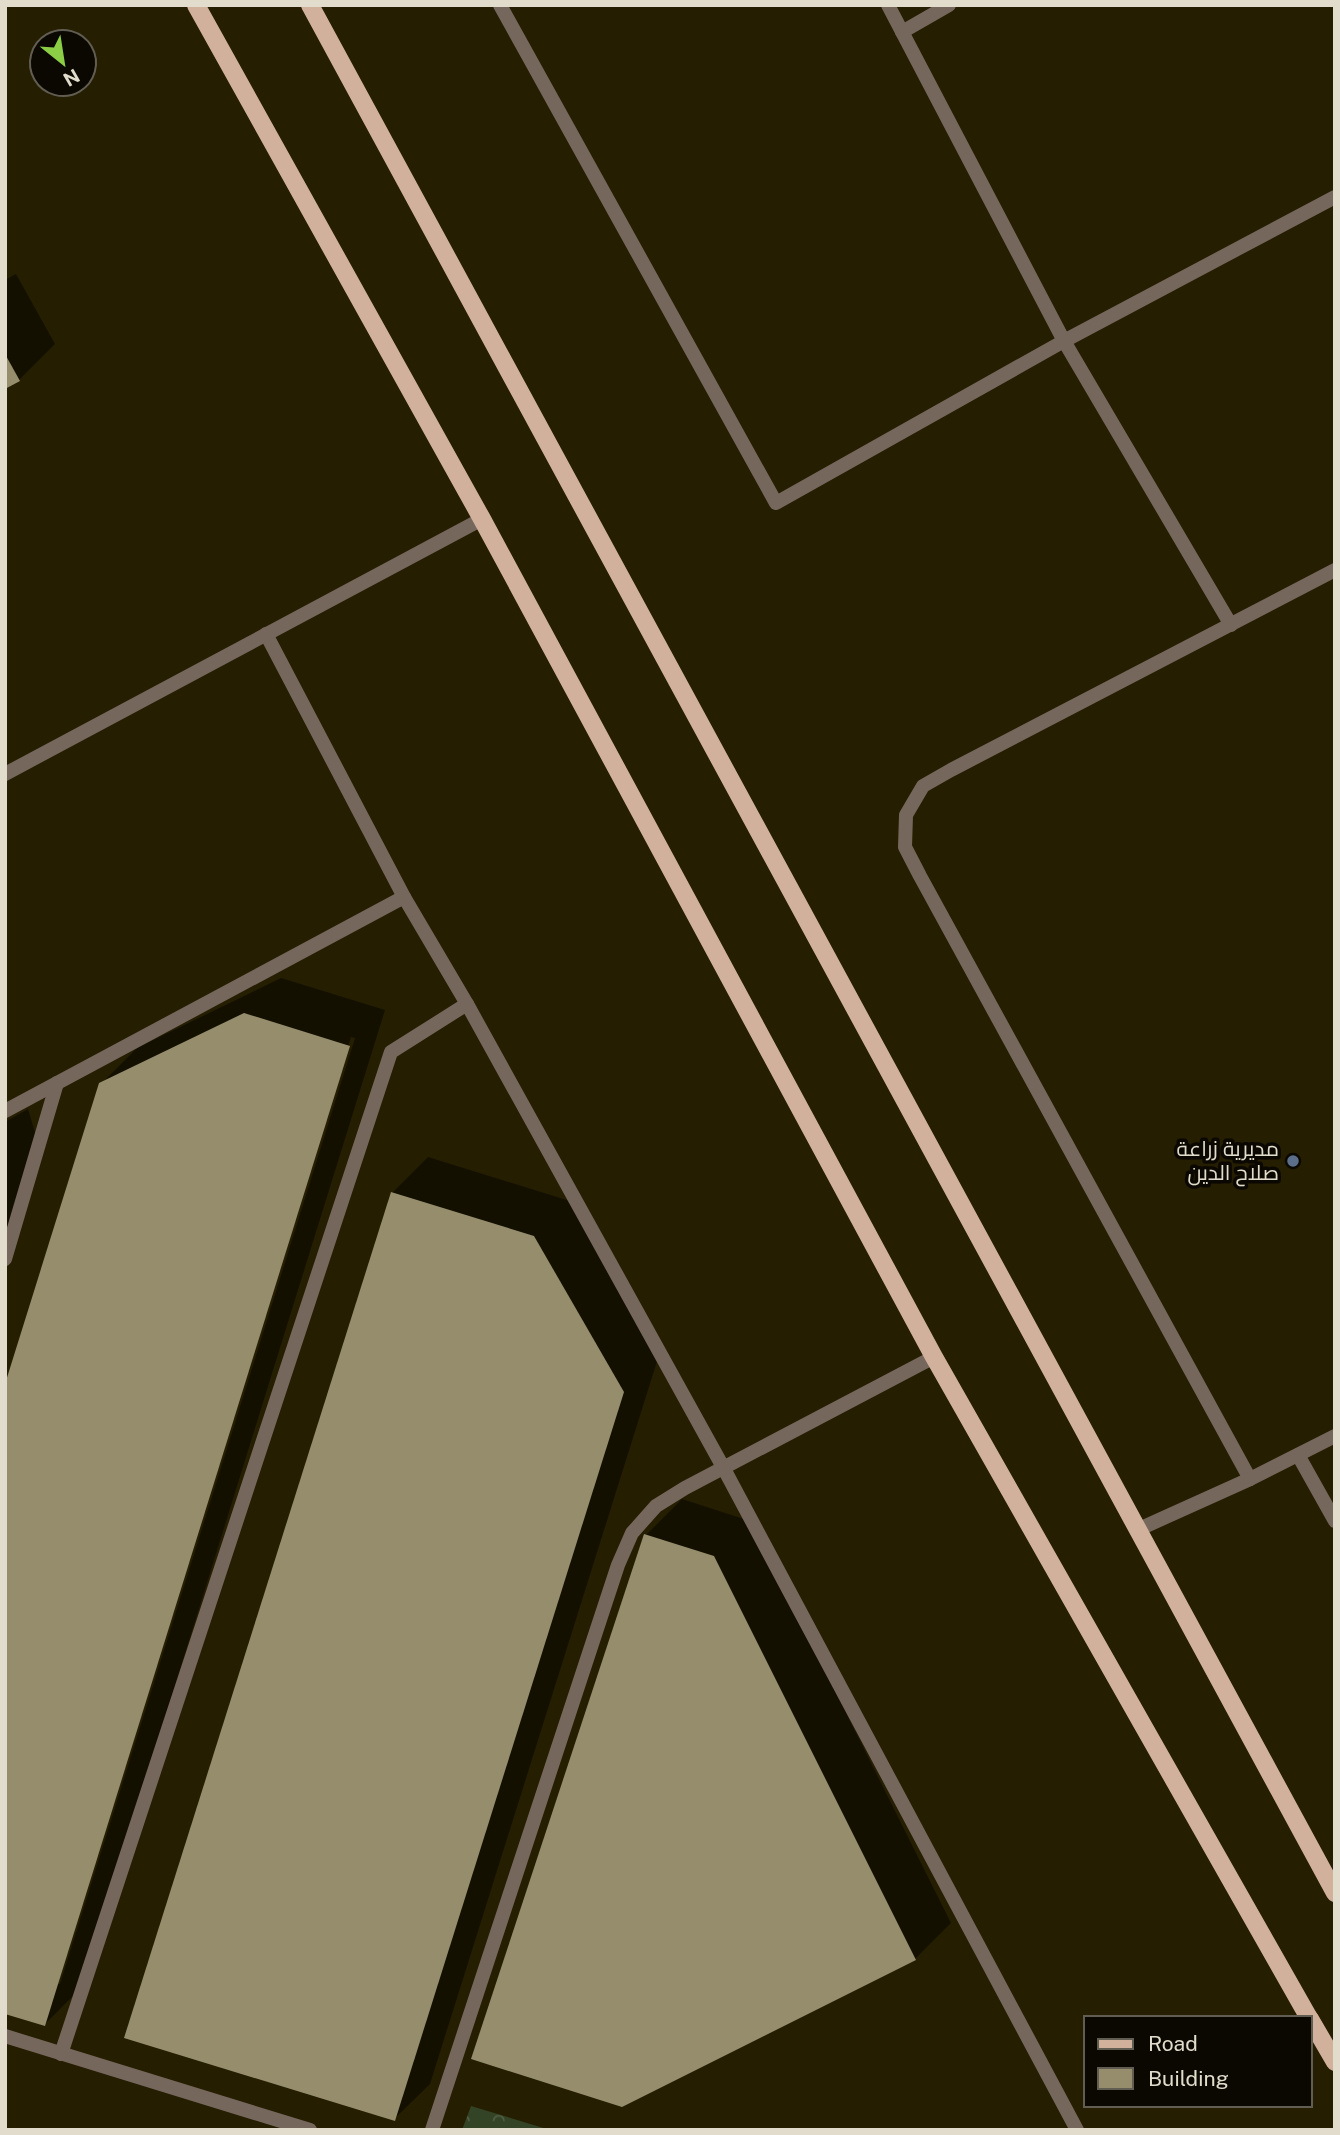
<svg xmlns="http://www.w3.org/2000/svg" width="1340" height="2135" font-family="'Public Sans',Cairo,sans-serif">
<defs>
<pattern id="park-crowns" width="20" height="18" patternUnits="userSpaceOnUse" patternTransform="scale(1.75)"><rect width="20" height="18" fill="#334325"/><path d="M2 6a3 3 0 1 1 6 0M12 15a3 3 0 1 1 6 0" fill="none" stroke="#505e43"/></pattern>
</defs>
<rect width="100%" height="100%" fill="#251e01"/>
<polygon fill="url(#park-crowns)" points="471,2106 550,2130 462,2130"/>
<g fill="#0007" fill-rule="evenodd">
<polygon points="16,274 55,344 19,380 5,387 5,280"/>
<path d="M281,978L385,1010L81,1988L45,2024L101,1084L137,1048ZM351,1037L355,1038L60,1984H57Z"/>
<polygon points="28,1109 40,1149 5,1261 5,1122"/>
<polygon points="428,1157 570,1201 659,1355 430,2084 394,2119 392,1193"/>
<polygon points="682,1499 750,1521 951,1923 915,1959 646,1535"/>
</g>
<g fill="#968d6d">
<polygon points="5,354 20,381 5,389"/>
<polygon points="244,1013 350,1046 45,2026 5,2014 5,1384 99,1083"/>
<polygon points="391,1192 534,1236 624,1392 395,2121 124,2038"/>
<polygon points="644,1534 714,1556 916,1960 622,2107 471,2059"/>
</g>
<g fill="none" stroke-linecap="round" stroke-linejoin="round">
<g stroke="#76675d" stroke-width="14">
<polyline points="500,5 776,503 1064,341 1335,197"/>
<polyline points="888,5 1064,341 1231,625"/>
<polyline points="902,32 949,5"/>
<polyline points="266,634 404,897"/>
<polyline points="5,774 482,519"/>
<polyline points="5,1111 404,897 467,1004 723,1467 1077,2130"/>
<polyline points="5,1259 57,1083"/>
<polyline points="1298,1455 1335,1521"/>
<polyline points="1250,1479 920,876 905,847 906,815 923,786 951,770 1335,570"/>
<polyline points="1137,1530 1250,1479 1335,1436"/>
<polyline points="5,2036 310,2130"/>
<polyline points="61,2054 391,1052 467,1004"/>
<polyline points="432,2130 618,1565 632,1533 656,1506 685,1488 934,1357"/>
</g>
<g stroke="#d1b19c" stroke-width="18">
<polyline points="196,5 482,519 934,1357 1309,2018"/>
<path d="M310,5C655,633 993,1264 1335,1893"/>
<polyline points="1310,2019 1335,2062"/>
</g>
</g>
<circle fill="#5c6f8a" stroke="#0b0801" stroke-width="2.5" cx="1293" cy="1161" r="7"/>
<g text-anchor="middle" stroke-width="7" stroke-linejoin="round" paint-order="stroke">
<g font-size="21" fill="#e1dccb" stroke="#0b0801" text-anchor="end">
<text x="1279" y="1156">مديرية زراعة<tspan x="1279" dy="24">صلاح الدين</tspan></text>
</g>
</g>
<rect width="1340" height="2135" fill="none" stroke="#e1dccb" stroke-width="14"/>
<rect x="1084" y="2016" width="228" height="91" fill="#0b0801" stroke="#615d52" stroke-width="2"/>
<rect x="1098" y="2039" width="35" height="10" fill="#d1b19c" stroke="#615d52" stroke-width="2"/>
<text x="1148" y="2051" font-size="21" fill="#e1dccb">Road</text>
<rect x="1098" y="2068" width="35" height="21" fill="#968d6d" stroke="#615d52" stroke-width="2"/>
<text x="1148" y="2086" font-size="21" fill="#e1dccb">Building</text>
<g transform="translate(63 63) rotate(150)"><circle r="33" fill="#0b0801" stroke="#615d52" stroke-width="2"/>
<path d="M0-5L12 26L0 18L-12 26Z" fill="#8bce46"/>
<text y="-10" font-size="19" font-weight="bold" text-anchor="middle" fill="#e1dccb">N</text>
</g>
</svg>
